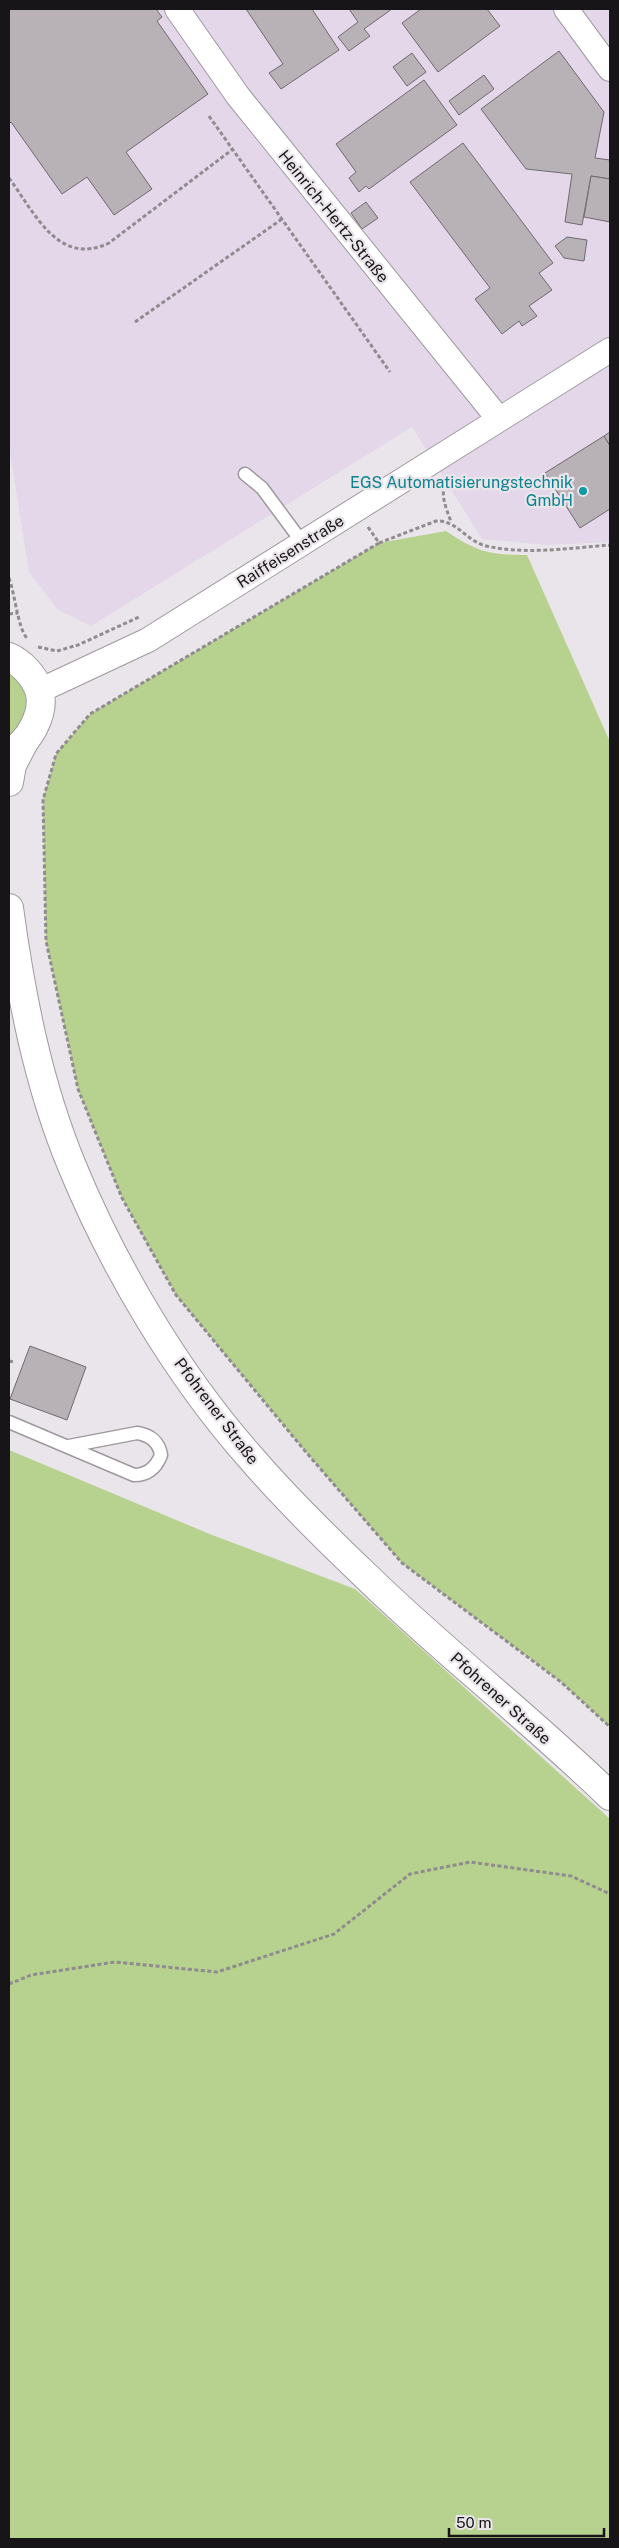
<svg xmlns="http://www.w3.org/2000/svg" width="619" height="2548" font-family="'Public Sans',sans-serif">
<rect width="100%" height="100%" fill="#eae5ea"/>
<polygon fill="#e5d7ea" points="9,9 610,9 610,542 547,545 482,539 412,427 91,626 57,609 29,572 9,446"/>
<g fill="#b7d18e">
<path d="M446,531C477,552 490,555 527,555L610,742V1727L561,1682L402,1563L305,1451L176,1295L122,1198L78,1089L46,941L43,800L56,754L90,714L379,543Z"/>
<polygon points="9,664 33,703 9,744"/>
<polygon points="9,1450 212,1535 355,1589 610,1819 610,2539 9,2539"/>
</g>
<g fill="#b8b2b7" stroke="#6f6a6f">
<polygon points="9,9 156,9 162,17 157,21 208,94 126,152 152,189 114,215 87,177 62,194 11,122 9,124"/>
<polygon points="246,9 312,9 339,50 281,89 269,73 283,64"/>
<polygon points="349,9 392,9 364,29 370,36 349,51 338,37 358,22"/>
<polygon points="421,9 487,9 500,26 438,72 402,23"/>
<polygon points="559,51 604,112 595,158 610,160 610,179 591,176 582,225 565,222 572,174 526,169 481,109"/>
<polygon points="412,53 426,72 407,86 393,67"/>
<polygon points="484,75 494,89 459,115 449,101"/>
<polygon points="424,80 457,125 369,189 366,186 359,192 349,178 356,172 336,144"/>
<polygon points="463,143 553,263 539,273 552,290 529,306 537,316 522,326 519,321 502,334 475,299 490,288 410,182"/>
<polygon points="591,176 610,179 610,222 584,217"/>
<polygon points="366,202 378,218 362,229 351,213"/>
<polygon points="567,237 587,240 584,261 564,258 555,246"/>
<polygon points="610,432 610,446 604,436"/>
<polygon points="604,436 610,446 610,509 580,528 545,473"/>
<polygon points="30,1346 86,1367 67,1420 10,1399"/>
</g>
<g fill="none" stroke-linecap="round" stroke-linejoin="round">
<g stroke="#9e999d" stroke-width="15">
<g id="service">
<polyline points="245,474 262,488 302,542"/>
<path d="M9,1422L134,1475C147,1475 156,1468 161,1455C159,1442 150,1435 137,1433L69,1446"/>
</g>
</g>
<g stroke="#9e999d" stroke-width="26">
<g id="minor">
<polyline points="177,9 238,96 498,418"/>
<polyline points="566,9 610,69"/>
<polyline points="39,691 148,640 610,350"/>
</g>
</g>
<g stroke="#9e999d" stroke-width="30">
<g id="secondary">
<path d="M9,657C22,663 34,676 39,690C46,712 29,744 9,752"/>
<polyline points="9,782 12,765 25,740"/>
<path d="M9,908C21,996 38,1084 72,1166C114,1268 178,1376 251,1458C287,1500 327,1539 367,1577C445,1653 532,1720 610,1796"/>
</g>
</g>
<g stroke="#8f8b8f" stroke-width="3" stroke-dasharray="4 2.5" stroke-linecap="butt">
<polyline points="209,116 390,372"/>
<path d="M9,178C35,213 58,267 109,243L233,149"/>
<polyline points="135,322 282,219"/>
<path d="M447,479C439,494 446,507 451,522"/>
<path d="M368,527L379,543L436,521C457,520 466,541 486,546C525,555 570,548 610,545"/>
<polyline points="379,543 90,714 56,754 43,800 46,941 78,1089 122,1198 176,1295 305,1451 402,1563 561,1682 610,1727"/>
<path d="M9,578C15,594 18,629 27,638"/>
<polyline points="9,614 18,613"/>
<polyline points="38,647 57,651 78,645 139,617"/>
<polyline points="9,1361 14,1362"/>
<polyline points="9,1984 31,1975 115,1962 217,1972 334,1934 410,1874 470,1862 571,1876 610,1894"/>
</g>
<use href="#service" stroke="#fff" stroke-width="12"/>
<use href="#minor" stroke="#fff" stroke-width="24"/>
<use href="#secondary" stroke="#fff" stroke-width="28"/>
</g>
<circle fill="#0f9aa8" stroke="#eae5ea" stroke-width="2" cx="583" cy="491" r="5"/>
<g text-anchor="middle" stroke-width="4.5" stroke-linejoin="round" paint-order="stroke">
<g font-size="16" fill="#171517" stroke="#eae5ea">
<text transform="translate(334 216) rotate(51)" y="6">Heinrich-Hertz-Straße</text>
<text transform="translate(290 551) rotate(-32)" y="6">Raiffeisenstraße</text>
<text transform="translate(217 1411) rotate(53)" y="6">Pfohrener Straße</text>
<text transform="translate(501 1698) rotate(42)" y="6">Pfohrener Straße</text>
</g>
<g font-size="16" fill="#0d838f" stroke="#eae5ea" text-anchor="end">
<text x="573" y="488">EGS Automatisierungstechnik<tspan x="573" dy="18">GmbH</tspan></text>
</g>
</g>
<rect width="619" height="2548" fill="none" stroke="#171517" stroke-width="20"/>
<path d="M449 2528v8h155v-8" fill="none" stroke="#171517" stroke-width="2.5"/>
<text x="456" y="2528" font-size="15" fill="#171517" stroke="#eae5ea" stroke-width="4" paint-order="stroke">50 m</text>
</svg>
